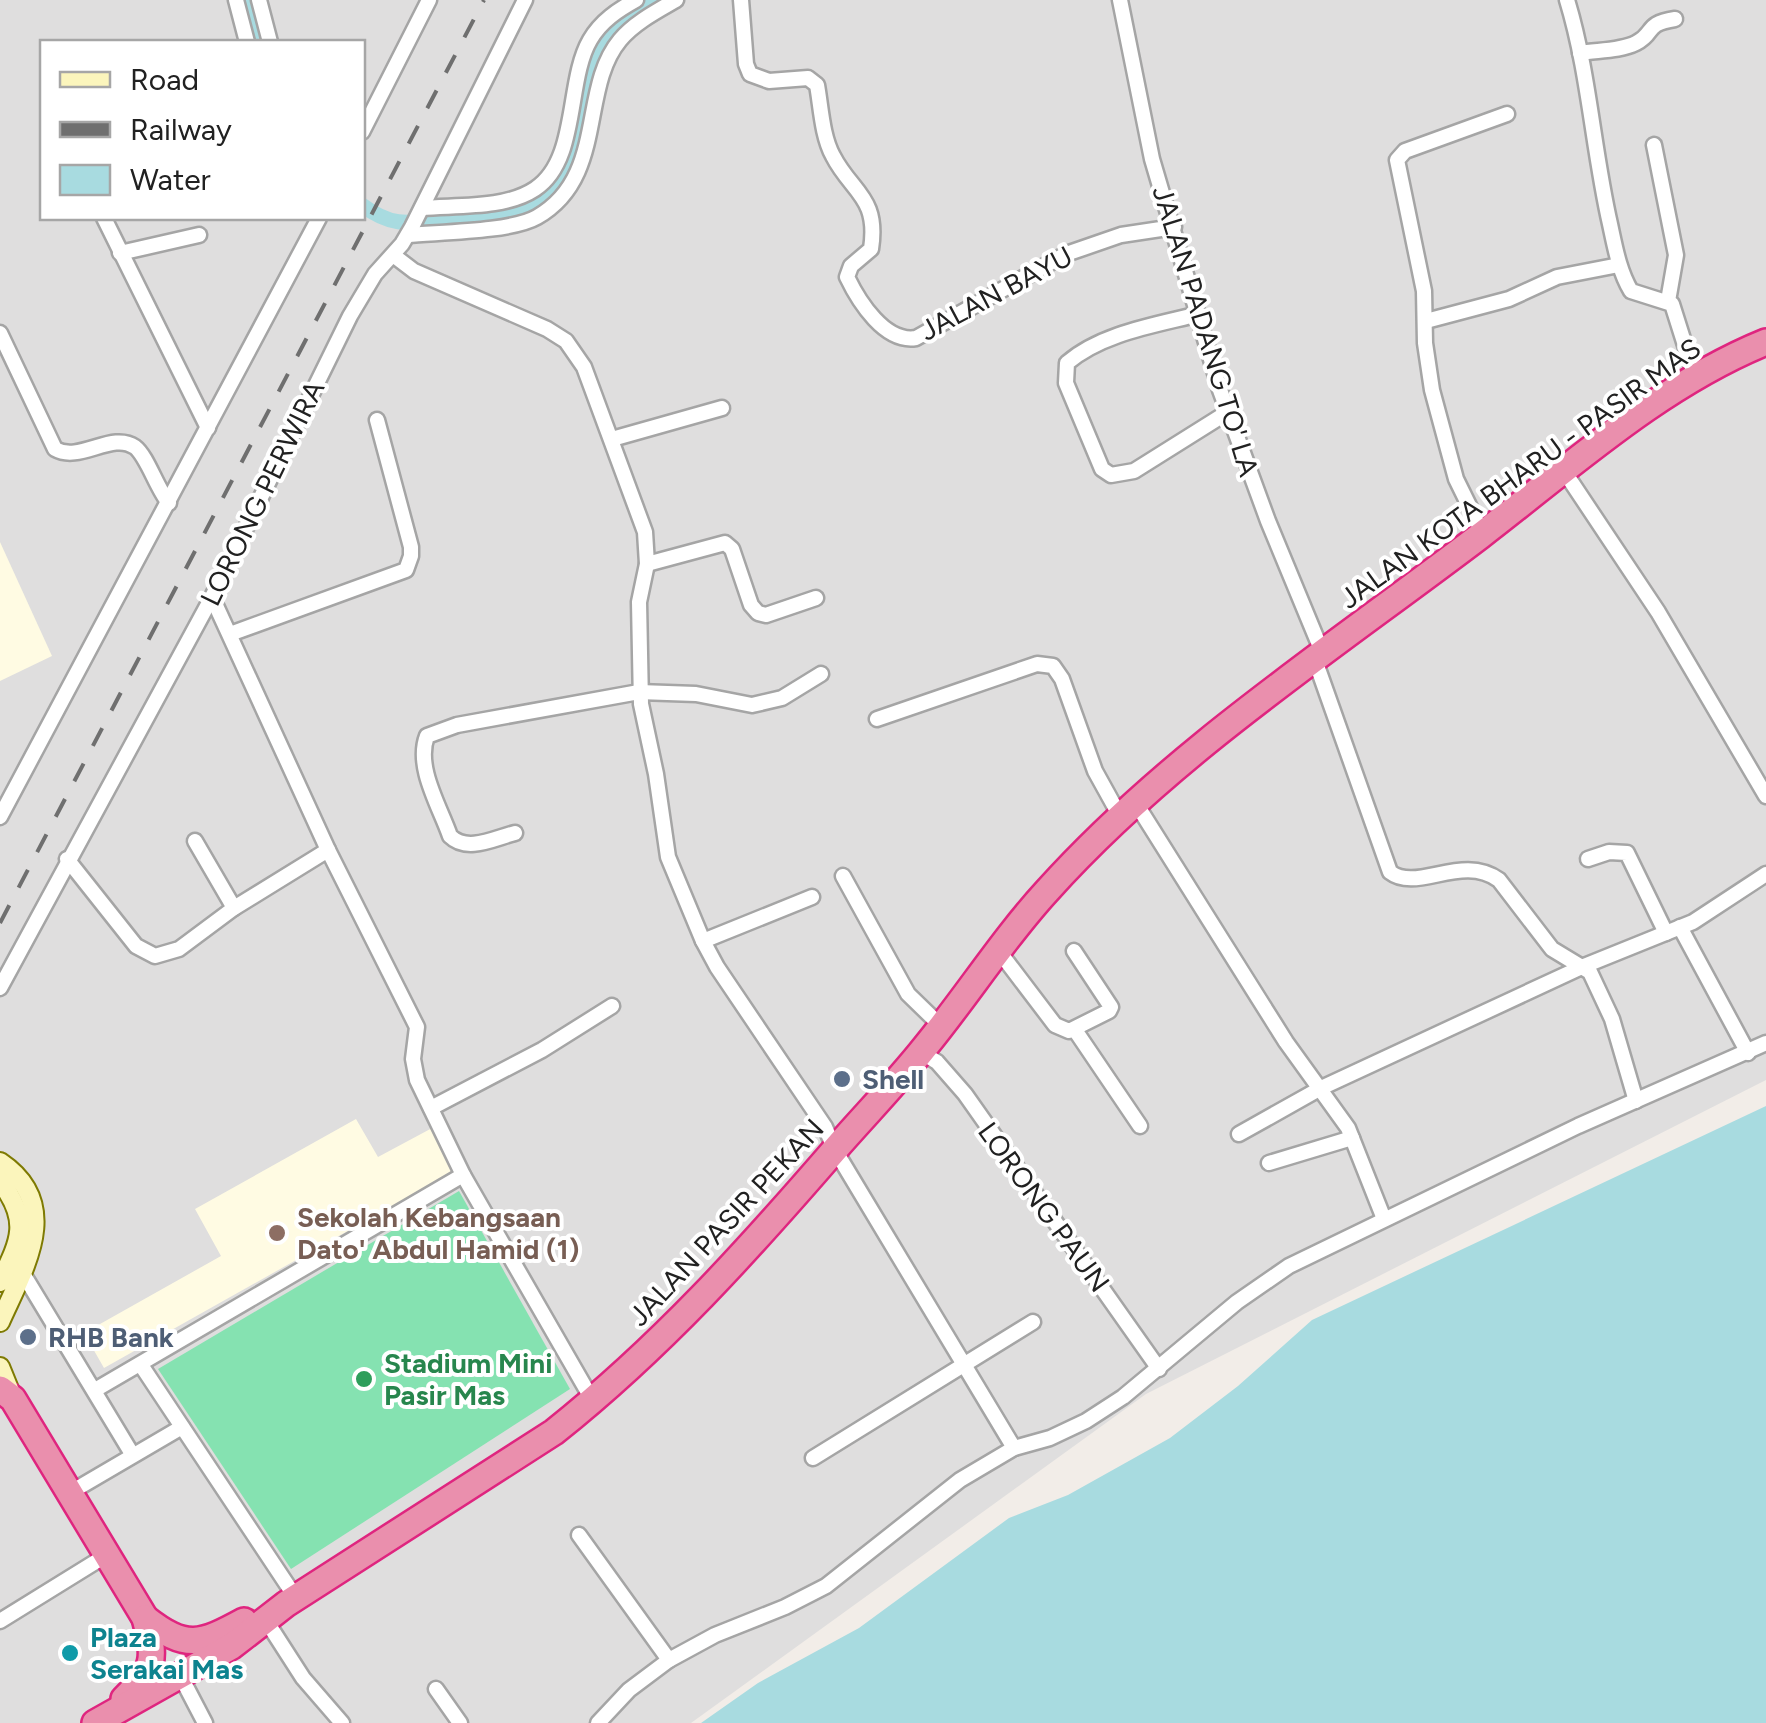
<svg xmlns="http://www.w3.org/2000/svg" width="1766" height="1723" font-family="Figtree,sans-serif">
<rect width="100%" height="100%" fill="#f2ede8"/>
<path fill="#dfdede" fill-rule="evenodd" d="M0,0H1766V1080L1146,1394L691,1723H0ZM42,42H362V218H42Z"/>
<g fill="#fffbe3">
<polygon points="0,542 52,656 0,681"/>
<polygon points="356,1119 378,1157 434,1127 458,1169 104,1368 84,1333 221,1256 195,1209"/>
</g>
<polygon fill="#85e2b1" points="459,1191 570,1389 291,1569 158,1369"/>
<polygon fill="#a8dbe0" points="1766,1106 1766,1723 701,1723 758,1683 859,1628 1009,1518 1068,1495 1170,1438 1238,1386 1312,1320"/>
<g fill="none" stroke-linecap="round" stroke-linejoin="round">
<g stroke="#a8dbe0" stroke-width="15">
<polyline points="248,0 259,42"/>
<path d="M362,205C395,230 413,222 450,218C475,216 503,217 527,207C590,180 572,101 595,50C605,27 632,12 653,0"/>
</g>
<g stroke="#a5a5a5" stroke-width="19">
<g id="street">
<polyline points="236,0 247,42"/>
<polyline points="259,0 270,42"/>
<path d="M741,0L746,64L750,74L769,81L808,78L817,85C821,107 822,136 833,156C852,193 879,197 871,249L851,266L847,277C859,302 885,343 916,338L1066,254L1121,235L1174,227"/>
<polyline points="1120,0 1152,159 1220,390 1268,521 1323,654"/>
<path d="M1567,0C1589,72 1593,150 1610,224C1615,247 1619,271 1631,291L1672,304L1695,377"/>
<path d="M1580,53C1598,50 1620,51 1636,43C1656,33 1643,24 1675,19"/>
<polyline points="362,132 429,0"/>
<polyline points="1654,145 1676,255 1668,301"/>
<path d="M422,208C457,205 505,209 535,189C579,160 566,81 590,40C601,21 618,10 636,0"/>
<polyline points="104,218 208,428"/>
<path d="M408,235C439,232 511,232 537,217C607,177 579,89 620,40C634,23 657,11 676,0"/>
<polyline points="120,253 199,235"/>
<polyline points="393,255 414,271 547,329 566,341 584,367 645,532 647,564 639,602 641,704 656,774 668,857 703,941 717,967 825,1127 835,1150 1014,1448"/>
<path d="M1199,314C1156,325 1102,333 1067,363L1066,383L1102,469L1111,475L1134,471L1228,412"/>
<polyline points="1426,321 1509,299 1557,277 1619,265"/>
<path d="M0,333L55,449C80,463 112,431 135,447C147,456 157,489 169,503"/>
<polyline points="612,439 722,408"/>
<polyline points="1564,471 1658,612 1766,796"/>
<polyline points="1483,534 1456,479 1432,390 1425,343 1424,291 1397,160 1405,151 1507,114"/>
<polyline points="647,564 725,543 732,549 751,605 758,613 766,615 816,598"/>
<polyline points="212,597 328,850 417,1027 413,1059 417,1080 463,1175 593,1401"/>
<polyline points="230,634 406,570 411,556 411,547 377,420"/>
<path d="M1315,660L1390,872C1417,893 1462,853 1499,880L1552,949L1590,972L1612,1019L1636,1101"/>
<polyline points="877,719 1037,664 1053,666 1062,679 1095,771 1121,818"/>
<polyline points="1137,805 1286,1042 1348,1128 1384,1219"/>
<polyline points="0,817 319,218"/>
<path d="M515,833C495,838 467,853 450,836C440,807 415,767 427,736L457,725L639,692L696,694L752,705L782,698L821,674"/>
<polyline points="195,841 234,908"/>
<polyline points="67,859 136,946 155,956 179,949 234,908 328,850"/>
<polyline points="1588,859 1609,852 1627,853 1666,933"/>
<polyline points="843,876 908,994 942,1027"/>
<polyline points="1680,927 1748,1053"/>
<polyline points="703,941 812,897"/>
<polyline points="998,950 1055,1025 1069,1031 1109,1011 1111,1007 1074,951"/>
<polyline points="0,988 212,597 350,316 375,274 402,244 412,227 525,0"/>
<polyline points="1075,1030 1140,1126"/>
<polyline points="921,1052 937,1062 965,1094 1159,1369"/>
<polyline points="431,1108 542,1050 612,1006"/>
<polyline points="1239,1134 1321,1088 1584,966 1693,922 1766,874"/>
<polyline points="1269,1163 1352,1138"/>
<polyline points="22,1272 132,1454"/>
<polyline points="141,1365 296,1598"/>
<polyline points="95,1390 463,1175"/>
<polyline points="813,1458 1033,1322"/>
<polyline points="71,1492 182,1427"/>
<polyline points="579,1535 669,1660"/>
<polyline points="0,1621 105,1556"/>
<polyline points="267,1622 303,1678 342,1723"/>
<polyline points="181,1677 205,1723"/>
<polyline points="436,1689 460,1723"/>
<polyline points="598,1723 629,1690 669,1660 715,1635 785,1607 826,1586 960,1480 1014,1448 1050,1438 1086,1421 1123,1397 1237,1302 1289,1266 1578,1126 1766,1043"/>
</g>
</g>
<g stroke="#7e7a02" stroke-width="22">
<g id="secondary">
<path d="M0,1162C64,1205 24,1268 0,1322"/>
<path d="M0,1181C31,1221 20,1241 0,1282"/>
<polyline points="0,1367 13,1399"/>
</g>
</g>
<g stroke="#df257f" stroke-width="30">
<g id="highway">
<path d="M0,1389L13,1399L145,1618C156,1661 155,1667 124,1699"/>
<path d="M145,1618C186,1650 200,1645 244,1621"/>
<path d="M95,1723L232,1646L286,1604L554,1432C661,1347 749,1249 838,1146C867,1113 898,1081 925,1047C967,996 1002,940 1047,891C1170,754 1334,647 1480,536C1570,467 1660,385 1766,342"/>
</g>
</g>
<use href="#street" stroke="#fff" stroke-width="14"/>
<use href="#secondary" stroke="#fbf5bc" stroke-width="18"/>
<use href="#highway" stroke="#ea8fad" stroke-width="25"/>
<polyline stroke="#6f6f6f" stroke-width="4" stroke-dasharray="20 20" stroke-linecap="butt" points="0,923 484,0"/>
</g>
<g fill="#5c6f8a" stroke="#fff" stroke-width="4">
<circle cx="842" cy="1079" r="10"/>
<circle cx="28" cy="1337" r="10"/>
</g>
<circle fill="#8d6e63" stroke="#fff" stroke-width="4" cx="277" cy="1233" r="10"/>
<circle fill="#2e9e5b" stroke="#fff" stroke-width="4" cx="364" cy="1379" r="10"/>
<circle fill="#0f9aa8" stroke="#fff" stroke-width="4" cx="70" cy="1653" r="10"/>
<g text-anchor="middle" stroke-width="8" stroke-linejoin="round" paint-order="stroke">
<g font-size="28" fill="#212121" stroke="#fff">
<text transform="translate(996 293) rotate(-28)" y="10">JALAN BAYU</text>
<text transform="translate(1206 331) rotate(73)" y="10">JALAN PADANG TO' LA</text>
<text transform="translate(1520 473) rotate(-36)" y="10">JALAN KOTA BHARU - PASIR MAS</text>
<text transform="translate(262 493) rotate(-64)" y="10">LORONG PERWIRA</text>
<text transform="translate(1044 1207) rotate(54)" y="10">LORONG PAUN</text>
<text transform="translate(726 1222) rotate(-47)" y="10">JALAN PASIR PEKAN</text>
</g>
<g font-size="28" font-weight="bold" fill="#4e5e75" stroke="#fff" text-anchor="start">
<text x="862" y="1089">Shell</text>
<text x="48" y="1347">RHB Bank</text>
</g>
<g font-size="28" font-weight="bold" fill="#785e54" stroke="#fff" text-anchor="start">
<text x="297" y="1227">Sekolah Kebangsaan<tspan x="297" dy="32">Dato' Abdul Hamid (1)</tspan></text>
</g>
<g font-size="28" font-weight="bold" fill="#27864d" stroke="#fff" text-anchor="start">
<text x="384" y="1373">Stadium Mini<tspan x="384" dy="32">Pasir Mas</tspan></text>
</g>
<g font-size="28" font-weight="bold" fill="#0d838f" stroke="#fff" text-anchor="start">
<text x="90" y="1647">Plaza<tspan x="90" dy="32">Serakai Mas</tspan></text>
</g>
</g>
<rect x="40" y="40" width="325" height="180" fill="#ffffff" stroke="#a6a6a6" stroke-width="2.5"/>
<rect x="60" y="72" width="50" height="15" fill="#fbf5bc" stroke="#a6a6a6" stroke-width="2.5"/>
<text x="130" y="90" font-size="30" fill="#212121">Road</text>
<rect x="60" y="122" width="50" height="15" fill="#6f6f6f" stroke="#a6a6a6" stroke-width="2.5"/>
<text x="130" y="140" font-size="30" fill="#212121">Railway</text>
<rect x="60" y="165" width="50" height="30" fill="#a8dbe0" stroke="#a6a6a6" stroke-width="2.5"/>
<text x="130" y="190" font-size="30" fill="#212121">Water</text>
</svg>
